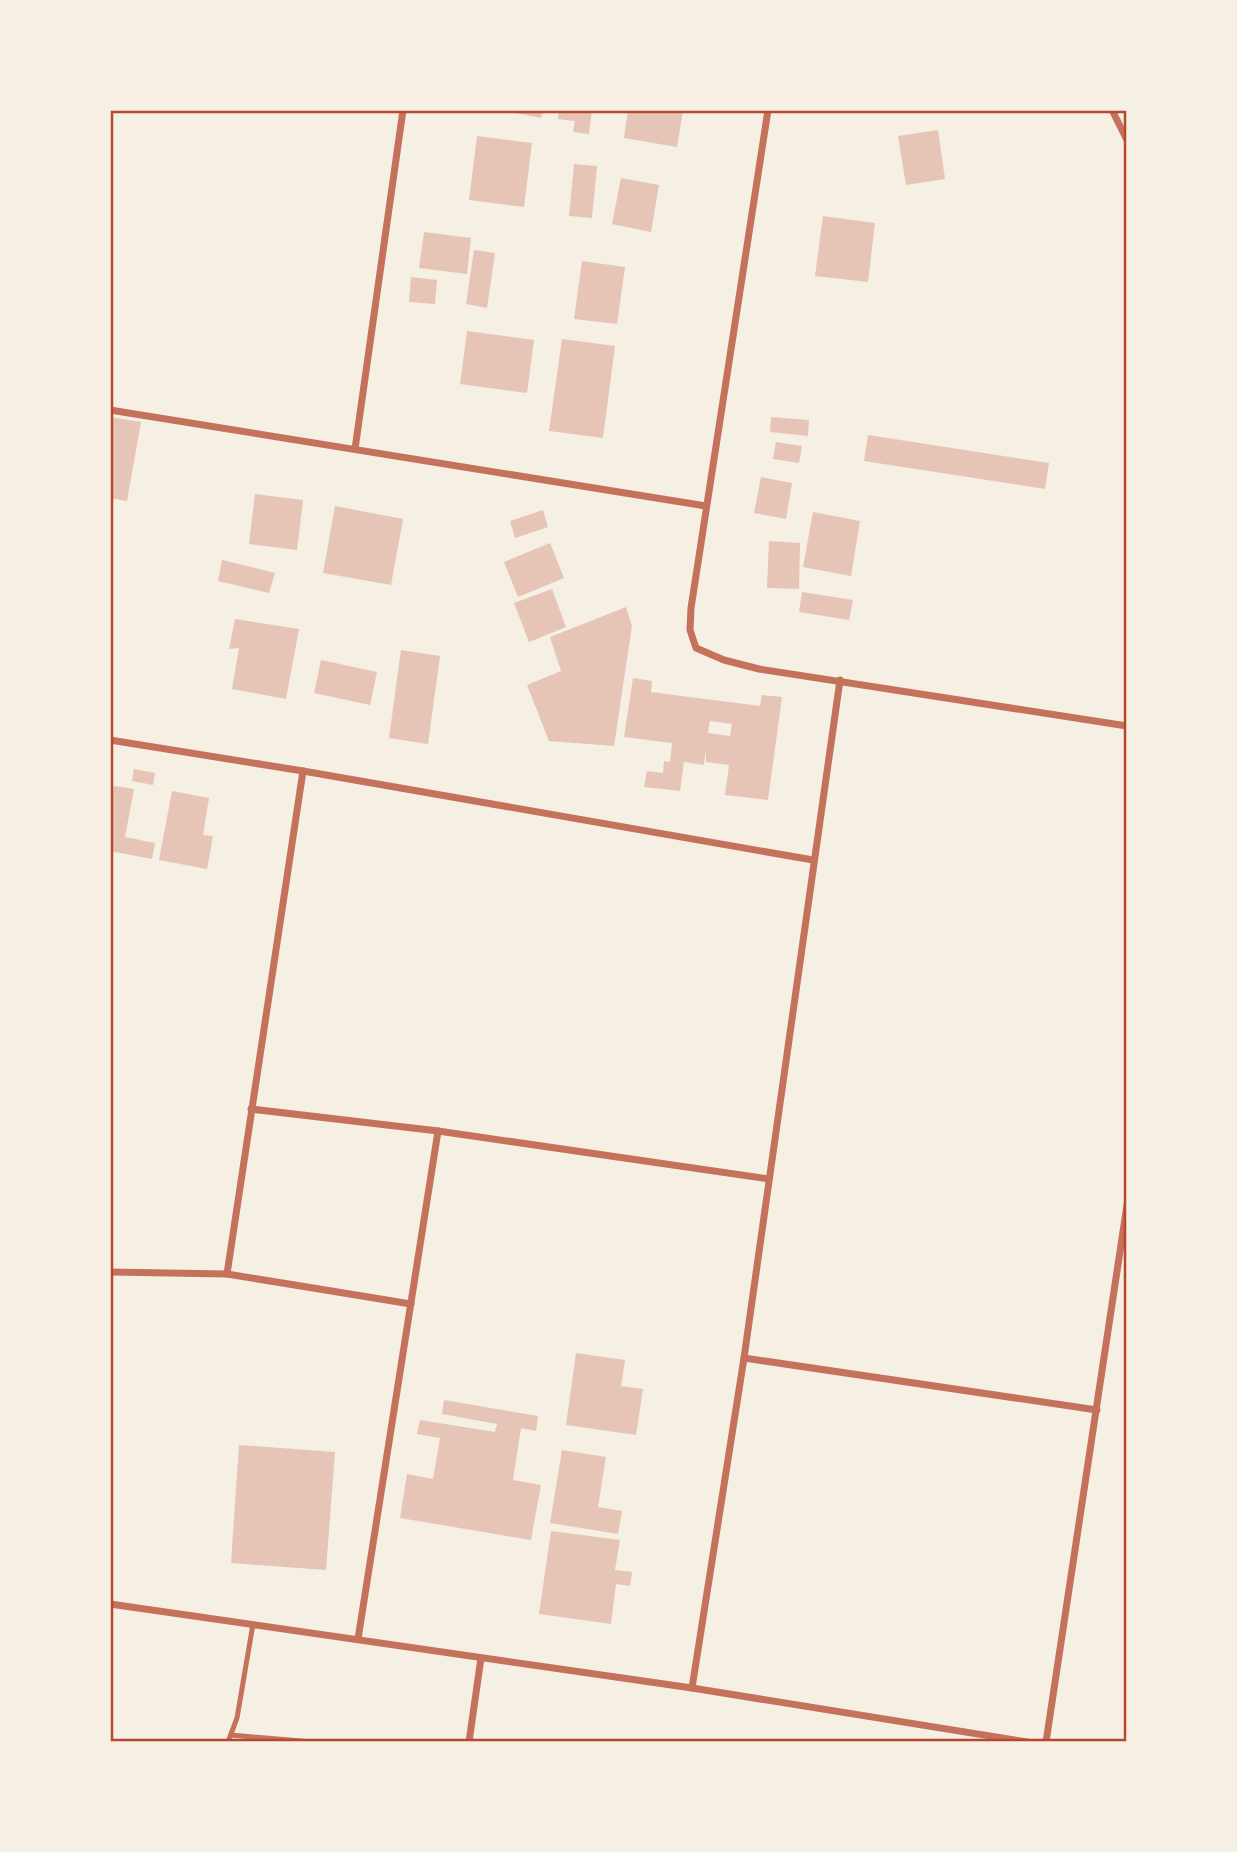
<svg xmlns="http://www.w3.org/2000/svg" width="1237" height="1852" font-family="'Space Grotesk',sans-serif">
<rect width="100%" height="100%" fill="#f6efe4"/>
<g fill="#e6c5b7" fill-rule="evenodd">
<polygon points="501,110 543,110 541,118"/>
<polygon points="559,110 592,110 589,134 573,132 575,121 558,119"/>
<polygon points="628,110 683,110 677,147 624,138"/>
<polygon points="938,130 945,179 906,185 898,136"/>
<polygon points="477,136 532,143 524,207 469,200"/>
<polygon points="574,164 597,166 592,218 569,216"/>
<polygon points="621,178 659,185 651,232 612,224"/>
<polygon points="823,216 875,223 868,282 815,276"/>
<polygon points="424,232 471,238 467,274 419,268"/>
<polygon points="474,250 495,253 487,308 466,304"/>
<polygon points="582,261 625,267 617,324 574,319"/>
<polygon points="411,277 437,280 435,304 409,302"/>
<polygon points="467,331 534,340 527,393 460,384"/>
<polygon points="562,339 615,346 603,438 549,431"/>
<polygon points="110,417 141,422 127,501 110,498"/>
<polygon points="771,417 809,420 808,436 770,432"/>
<polygon points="868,435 1049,463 1045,489 864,461"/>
<polygon points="776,442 802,446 799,463 773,459"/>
<polygon points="761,477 792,483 786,519 754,513"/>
<polygon points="255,494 303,500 297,550 249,544"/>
<polygon points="335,506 403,519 391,585 323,573"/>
<polygon points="543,510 548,527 515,538 510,521"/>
<polygon points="813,512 860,521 851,576 803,567"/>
<polygon points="769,541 800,543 799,589 767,588"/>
<polygon points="550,543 564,578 518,597 504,562"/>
<polygon points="222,560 275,573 269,593 218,581"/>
<polygon points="552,589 566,627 529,642 514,603"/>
<polygon points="802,592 853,600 849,620 799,612"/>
<polygon points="626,607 632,626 614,746 549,741 527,685 561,671 550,637"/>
<polygon points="235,619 299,629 286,699 232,689 239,648 229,649"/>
<polygon points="401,650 440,656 428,744 389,738"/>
<polygon points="321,660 377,672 370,705 314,693"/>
<path d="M633,678L652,681L651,692L760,706L762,695L782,697L768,800L725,795L729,765L706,762V749L704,765L684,762L680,791L644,787L647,771L663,773L664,761L670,762L672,743L624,737ZM710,721L732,724L730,736L708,733Z"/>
<polygon points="134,769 155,773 153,785 132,781"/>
<polygon points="114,786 134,789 125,837 155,843 152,859 110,851 110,808"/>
<polygon points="172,791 209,798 203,835 213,836 207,869 159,860"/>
<polygon points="576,1353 625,1360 621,1386 643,1389 636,1435 566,1425"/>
<polygon points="444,1400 538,1416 536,1431 521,1428 513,1480 541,1485 531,1540 400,1518 407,1474 433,1479 440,1438 417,1434 420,1420 495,1432 497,1424 442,1414"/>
<polygon points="239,1445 335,1452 326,1570 231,1563"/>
<polygon points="562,1450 606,1457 598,1507 622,1511 618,1534 550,1523"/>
<polygon points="551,1531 620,1540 615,1570 632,1572 630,1586 616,1584 611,1624 539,1614"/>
</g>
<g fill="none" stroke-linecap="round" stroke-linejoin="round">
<g stroke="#c5725c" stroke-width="5">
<polyline points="231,1735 313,1742"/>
<polyline points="228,1742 237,1718 253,1624"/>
</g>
<g stroke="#c5725c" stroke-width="7">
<polyline points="768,110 691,608 690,630 696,648 724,660 759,669 1127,726"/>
<polyline points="1112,110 1127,140"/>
<polyline points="110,410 706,506"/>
<polyline points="355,449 403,110"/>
<polyline points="110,740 303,771 813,860"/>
<polyline points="251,1109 438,1131 769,1179"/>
<polyline points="110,1272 227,1274 411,1304"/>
<polyline points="227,1274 303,771"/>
<polyline points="744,1358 1097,1410"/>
<polyline points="110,1604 692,1688 1027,1742"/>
<polyline points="358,1639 438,1131"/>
<polyline points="692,1688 744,1358 840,680"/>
<polyline points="469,1742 481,1658"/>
<polyline points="1046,1742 1127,1205"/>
</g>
</g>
<rect width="1237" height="1852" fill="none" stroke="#f6efe4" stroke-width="224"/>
<rect x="112" y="112" width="1013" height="1628" fill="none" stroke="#b5482f" stroke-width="2.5"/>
</svg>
